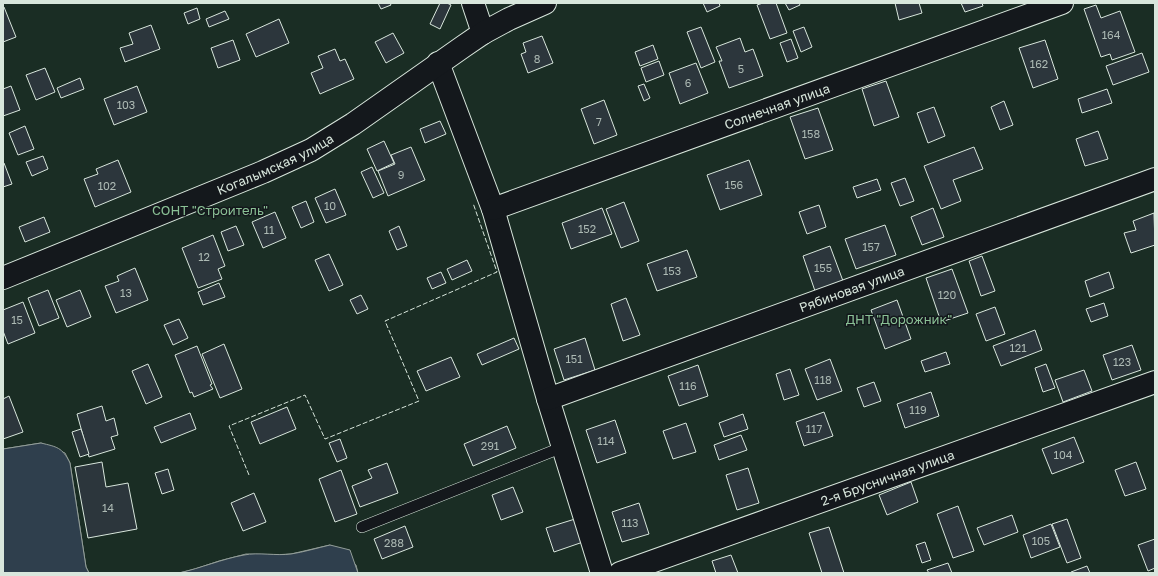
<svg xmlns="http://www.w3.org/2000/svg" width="1158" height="576" font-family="'Golos Text',sans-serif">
<rect width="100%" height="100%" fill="#14181c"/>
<polygon fill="#1a2d24" stroke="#939e99" points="3,3 1155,3 1155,573 358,573 356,565 330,545 291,554 272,555 246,554 219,561 195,569 179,573 89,573 86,567 70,463 65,453 41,443 3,449"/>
<g fill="#2f3f4d" stroke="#939e99">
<path d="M41,443C57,447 62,447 70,463L86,567L89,573H3V449Z"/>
<path d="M330,545L350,550L358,573H179C201,568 222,559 244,555C258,552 276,556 291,554C304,552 317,548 330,545Z"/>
</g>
<g fill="#2c363c" stroke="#d8e6dc">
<polygon points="378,3 390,3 391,5 381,9"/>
<polygon points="440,3 447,3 451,5 440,29 430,24"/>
<polygon points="703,3 719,3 720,6 707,12"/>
<polygon points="763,3 776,3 787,33 770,39 757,5"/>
<polygon points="785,3 799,3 800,5 789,10"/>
<polygon points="895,3 919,3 922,13 899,20"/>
<polygon points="961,3 982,3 983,6 965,12"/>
<polygon points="1096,5 1101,18 1120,11 1135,52 1112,60 1110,54 1101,57 1084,9"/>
<polygon points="4,7 16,37 3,42 3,8"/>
<polygon points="197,8 200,19 188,24 184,13"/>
<polygon points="225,11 229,19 209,27 206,19"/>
<polygon points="279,19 289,43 256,57 246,34"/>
<polygon points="151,25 160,49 125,62 120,48 133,44 129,33"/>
<polygon points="701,27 715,62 701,68 687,32"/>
<polygon points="804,27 812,47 801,52 793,31"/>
<polygon points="393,33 404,53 386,63 375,42"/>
<polygon points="542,36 553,63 528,73 521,54 526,52 523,43"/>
<polygon points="740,38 745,52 753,49 763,76 729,88 719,61 722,61 716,47"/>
<polygon points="791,39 798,58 787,62 780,43"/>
<polygon points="233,40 240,60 218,68 211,48"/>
<polygon points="1045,40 1058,79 1033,88 1019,48"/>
<polygon points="653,45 658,59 640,66 635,52"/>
<polygon points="335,49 340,61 345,59 354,79 320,94 311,73 323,68 318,56"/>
<polygon points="1142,53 1149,72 1113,85 1106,66"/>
<polygon points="659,61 664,75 646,82 641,68"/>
<polygon points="696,63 708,93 680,104 669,73"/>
<polygon points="45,68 55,92 36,100 26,75"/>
<polygon points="80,78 84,89 61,98 57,88"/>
<polygon points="886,81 899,117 874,126 862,89"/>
<polygon points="644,84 650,98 644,101 638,86"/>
<polygon points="11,86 20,110 3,116 3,89"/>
<polygon points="137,86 147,112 114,125 104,99"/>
<polygon points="1107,89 1112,103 1082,113 1078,99"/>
<polygon points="604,100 617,135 594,144 581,109"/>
<polygon points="1004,101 1013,125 1000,130 991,107"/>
<polygon points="934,107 945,136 928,143 917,113"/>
<polygon points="818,108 833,150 805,159 790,117"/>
<polygon points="440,121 446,134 425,143 420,129"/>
<polygon points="25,126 34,149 18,155 9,133"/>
<polygon points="1098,131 1108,159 1085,166 1076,139"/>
<polygon points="384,141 394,163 377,171 367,149"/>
<polygon points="411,147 425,180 388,196 378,171 395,164 391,155"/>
<polygon points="974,147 983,169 953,180 961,201 941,209 924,166"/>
<polygon points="43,156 48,169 32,176 26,162"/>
<polygon points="118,160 131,192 95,207 84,179 98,174 96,169"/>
<polygon points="749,160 762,195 720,210 707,175"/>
<polygon points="4,163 12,184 3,187 3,164"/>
<polygon points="372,167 384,193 373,198 361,172"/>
<polygon points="905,178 914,201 900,206 891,183"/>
<polygon points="877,179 881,190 857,198 853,187"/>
<polygon points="335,189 346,215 326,223 315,198"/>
<polygon points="306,201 314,222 301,228 292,207"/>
<polygon points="624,202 639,241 621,248 606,209"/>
<polygon points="819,205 826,227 807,234 799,212"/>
<polygon points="602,208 612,234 571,249 562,223"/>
<polygon points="933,208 944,237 922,245 911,217"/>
<polygon points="275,212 286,238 263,248 252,222"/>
<polygon points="1154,213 1155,245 1131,253 1124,233 1136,230 1133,221"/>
<polygon points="44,217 50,232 25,242 19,227"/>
<polygon points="885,225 896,255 856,269 845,239"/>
<polygon points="236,226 244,245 228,251 221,232"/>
<polygon points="399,226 407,246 397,250 389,231"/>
<polygon points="213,235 225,266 218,269 222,279 198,288 182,248"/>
<polygon points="830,246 843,281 815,291 803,256"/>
<polygon points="687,250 697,277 657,291 647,264"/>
<polygon points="329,254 343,285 329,291 315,260"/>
<polygon points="982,256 995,291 981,296 969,261"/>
<polygon points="467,260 472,271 452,280 447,269"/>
<polygon points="135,268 148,300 116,313 105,286 119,281 117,276"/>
<polygon points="952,269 968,313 941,322 926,278"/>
<polygon points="441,272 446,283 432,289 427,278"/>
<polygon points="1109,272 1114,288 1090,297 1085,281"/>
<polygon points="219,283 225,297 203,305 198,292"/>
<polygon points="48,290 59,318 39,326 28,298"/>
<polygon points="80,290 91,317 67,327 56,300"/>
<polygon points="361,295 368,309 357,314 350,300"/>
<polygon points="626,298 640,335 623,341 611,304"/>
<polygon points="897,300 911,339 885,349 871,310"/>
<polygon points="23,302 35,333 8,344 3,331 3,310"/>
<polygon points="1104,303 1108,316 1091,322 1086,309"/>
<polygon points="995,307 1005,334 986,341 976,314"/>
<polygon points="179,319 188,338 173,345 164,325"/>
<polygon points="1035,330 1042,350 1001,366 993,346"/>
<polygon points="514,338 519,349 482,365 477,354"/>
<polygon points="585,338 595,370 564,380 554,349"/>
<polygon points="224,344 242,389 220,398 202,354"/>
<polygon points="1132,345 1141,370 1112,380 1103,355"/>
<polygon points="197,346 212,384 210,385 213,389 194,397 192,392 190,393 175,355"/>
<polygon points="946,352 950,364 925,372 921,361"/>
<polygon points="451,357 460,377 426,391 417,371"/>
<polygon points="830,359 842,391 817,400 805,369"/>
<polygon points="148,364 162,397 146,404 132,371"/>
<polygon points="1046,364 1055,388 1043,392 1035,368"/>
<polygon points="698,365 708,396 679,406 668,376"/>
<polygon points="790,369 799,395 784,400 776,374"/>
<polygon points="1084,370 1092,391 1063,402 1055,380"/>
<polygon points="874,382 881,401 864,407 857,388"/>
<polygon points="931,392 939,416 905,428 897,404"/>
<polygon points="9,396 23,432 3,439 3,399"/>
<polygon points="102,406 106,421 114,418 118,435 111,437 115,449 89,457 77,414"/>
<polygon points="287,407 296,429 260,444 251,422"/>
<polygon points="824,412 833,436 804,446 796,422"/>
<polygon points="190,413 196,429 161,443 154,427"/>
<polygon points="743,414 748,429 724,437 719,423"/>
<polygon points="615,420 626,453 597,463 586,430"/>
<polygon points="686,423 696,452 673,459 663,431"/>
<polygon points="507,426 516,448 473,466 464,444"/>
<polygon points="81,429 89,454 80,457 72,432"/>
<polygon points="741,435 747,450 719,460 714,445"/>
<polygon points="1074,437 1084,462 1052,474 1042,449"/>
<polygon points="340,439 347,458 337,462 329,443"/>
<polygon points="102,462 106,487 128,483 137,529 88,538 75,467"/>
<polygon points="1136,462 1146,489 1125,496 1115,470"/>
<polygon points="387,463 398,493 360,507 352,486 372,478 368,470"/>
<polygon points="748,468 759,503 737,510 726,475"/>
<polygon points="168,469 174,490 162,494 155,473"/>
<polygon points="341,470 357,514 335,522 319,479"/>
<polygon points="911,482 918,502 887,515 879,495"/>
<polygon points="513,487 523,512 501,520 492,495"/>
<polygon points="254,493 266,522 243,531 231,503"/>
<polygon points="639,503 649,534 622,542 612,512"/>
<polygon points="958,506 974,551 953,558 937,514"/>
<polygon points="1012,515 1018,532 984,545 977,528"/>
<polygon points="575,519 583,542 554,552 546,528"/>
<polygon points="1067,519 1081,558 1067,563 1052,524"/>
<polygon points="1051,524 1060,547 1031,558 1023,535"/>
<polygon points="405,526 413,547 382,559 374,539"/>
<polygon points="829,527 844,573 822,573 809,533"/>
<polygon points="1155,539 1155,568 1148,571 1138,545"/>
<polygon points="925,542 931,560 922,563 916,545"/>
<polygon points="731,555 738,573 716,573 712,561"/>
<polygon points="948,563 952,573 929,573 927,570"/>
<polygon points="1087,566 1090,573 1071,573 1071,572"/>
</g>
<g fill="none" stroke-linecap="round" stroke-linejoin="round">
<g stroke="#d8e6dc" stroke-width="12">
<polyline id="service" points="362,527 563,447"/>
</g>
<g stroke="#d8e6dc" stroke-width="24">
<g id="minor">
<polyline points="473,3 483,33"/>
<polyline points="438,63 493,209 548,399 602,573"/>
<path id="s1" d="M493,209L1062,3"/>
<path id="s2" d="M3,278L263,172L311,150L353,124L464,46L483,33L509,19L545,3"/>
<path id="s3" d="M548,399L1155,179"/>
<path id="s4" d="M620,573L1155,382"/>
</g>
</g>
<use href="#service" stroke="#14181c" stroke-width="11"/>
<use href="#minor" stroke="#14181c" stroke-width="22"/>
<polyline stroke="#d8e6dc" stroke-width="1" stroke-dasharray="5 2" stroke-linecap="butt" points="249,475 229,426 305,395 325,439 419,401 385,321 497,272 473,203"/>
</g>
<g text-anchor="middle" stroke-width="3" stroke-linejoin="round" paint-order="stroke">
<g font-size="11" fill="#adbab4">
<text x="1111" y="39">164</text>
<text x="537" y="63">8</text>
<text x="1039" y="68">162</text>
<text x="741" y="73">5</text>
<text x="688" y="87">6</text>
<text x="126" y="109">103</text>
<text x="599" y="126">7</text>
<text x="811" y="138">158</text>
<text x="401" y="179">9</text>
<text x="734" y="189">156</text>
<text x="107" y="190">102</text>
<text x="330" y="210">10</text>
<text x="587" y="233">152</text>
<text x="269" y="234">11</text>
<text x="871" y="251">157</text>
<text x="204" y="261">12</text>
<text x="823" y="272">155</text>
<text x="672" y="275">153</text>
<text x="126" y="297">13</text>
<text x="947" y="299">120</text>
<text x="17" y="324">15</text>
<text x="1018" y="352">121</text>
<text x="574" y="363">151</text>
<text x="1122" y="366">123</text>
<text x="823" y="384">118</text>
<text x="688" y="390">116</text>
<text x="918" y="414">119</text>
<text x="814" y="433">117</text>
<text x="606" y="445">114</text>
<text x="490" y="450">291</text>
<text x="1063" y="459">104</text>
<text x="108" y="512">14</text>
<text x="630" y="527">113</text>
<text x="1041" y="545">105</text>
<text x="394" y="547">288</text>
</g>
<g font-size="13" fill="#d8e6dc" stroke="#14181c">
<text dy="5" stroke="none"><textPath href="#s1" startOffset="302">Солнечная улица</textPath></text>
<text dy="5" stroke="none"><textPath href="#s2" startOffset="295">Когалымская улица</textPath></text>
<text dy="5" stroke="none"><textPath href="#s3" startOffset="323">Рябиновая улица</textPath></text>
<text dy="5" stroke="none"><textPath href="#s4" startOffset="284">2-я Брусничная улица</textPath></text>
</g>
<g font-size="13" fill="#8ac095" stroke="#14181c">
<text x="210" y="215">СОНТ "Строитель"</text>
<text x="899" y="324">ДНТ "Дорожник"</text>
</g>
</g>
<rect width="1158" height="576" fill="none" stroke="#d8e6dc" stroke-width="8"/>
</svg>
